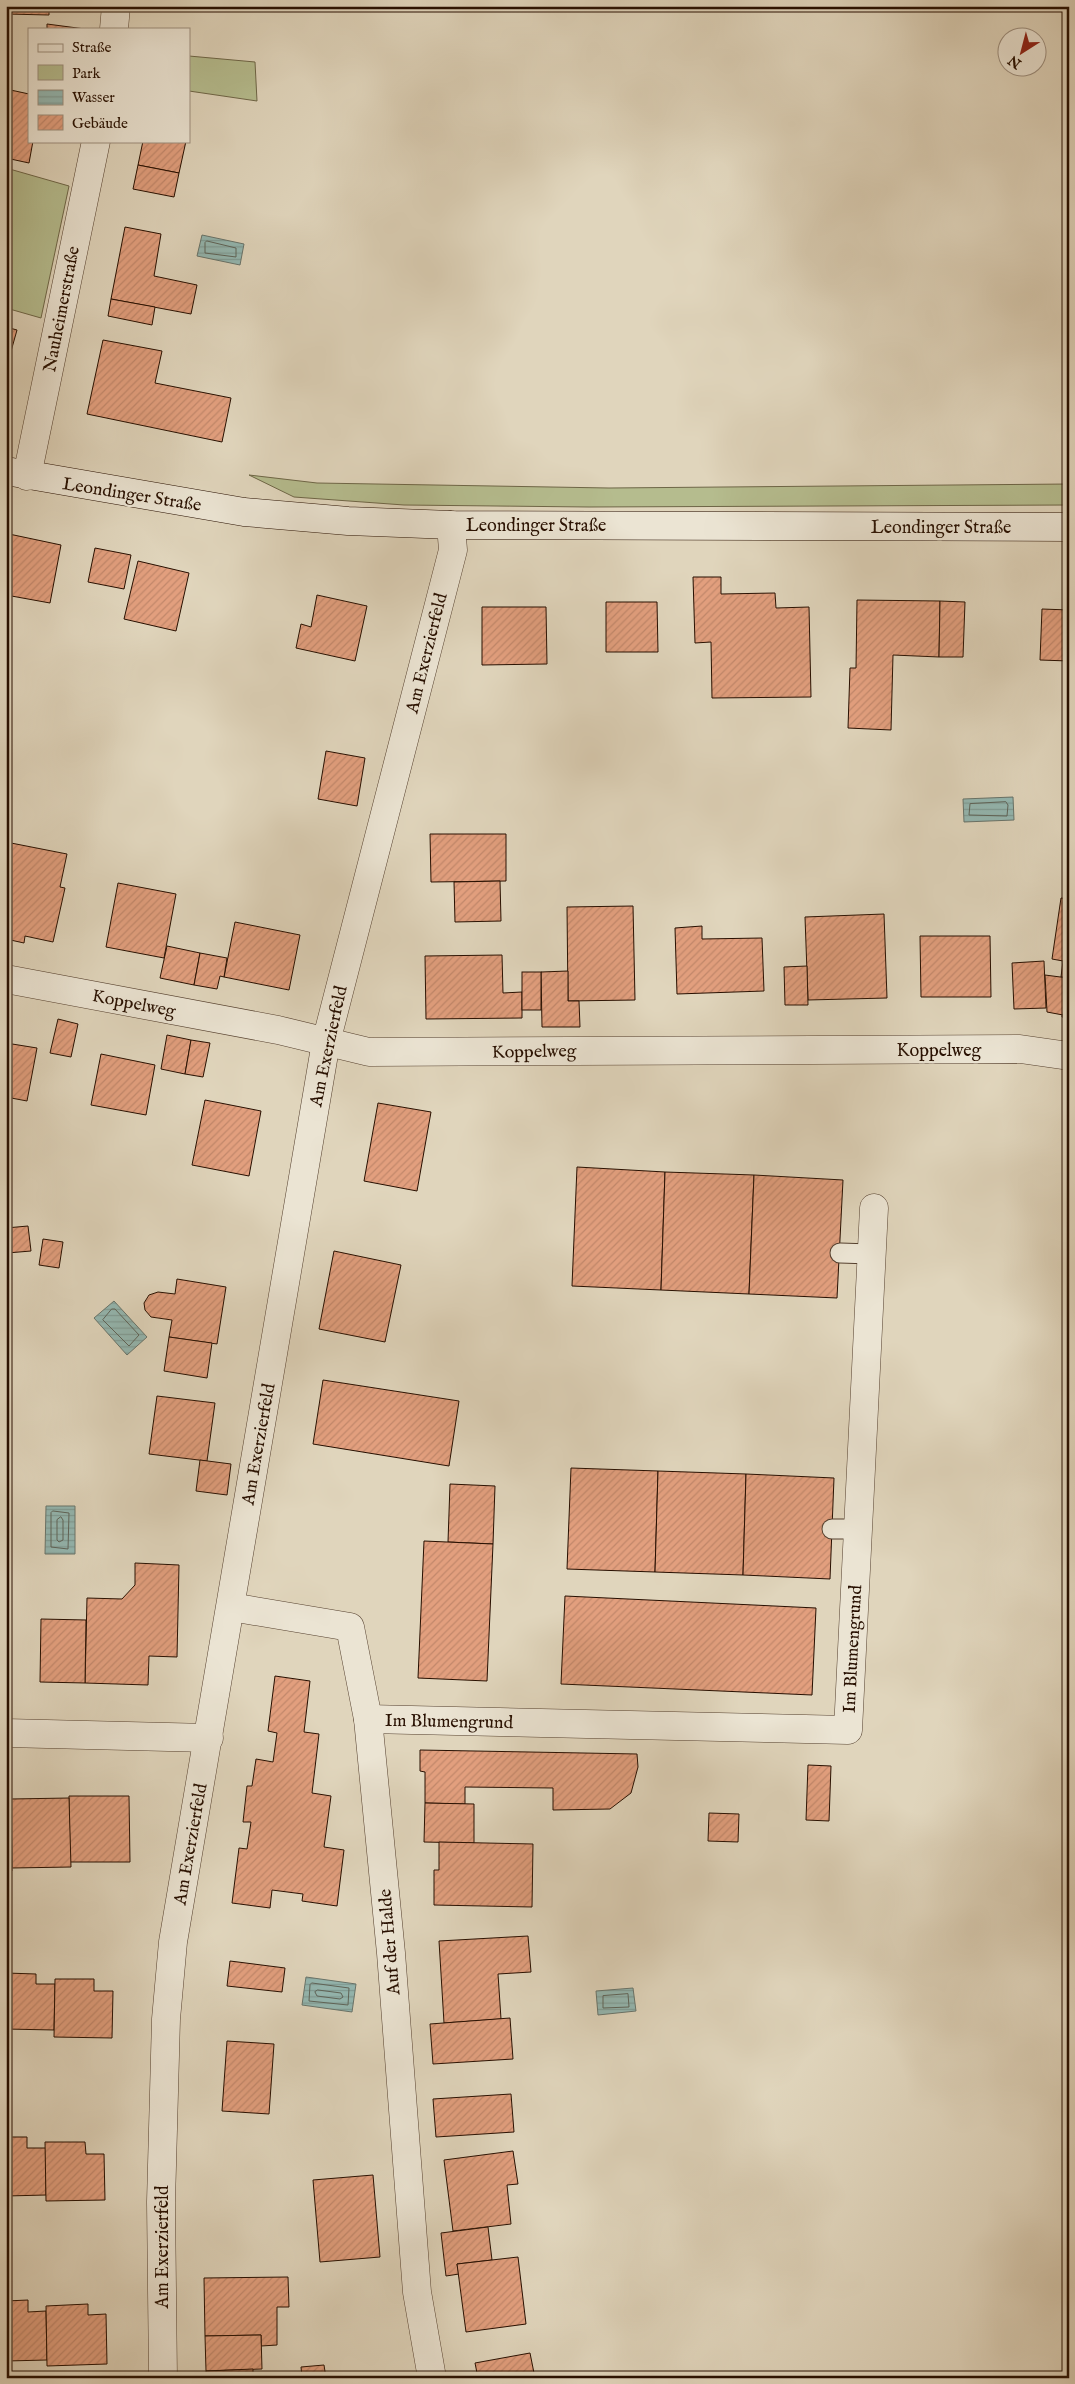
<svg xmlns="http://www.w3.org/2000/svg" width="1075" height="2384" font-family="'IM FELL English',serif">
<defs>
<pattern id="water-rules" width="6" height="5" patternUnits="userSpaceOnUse" patternTransform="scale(1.25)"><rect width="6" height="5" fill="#94b8b2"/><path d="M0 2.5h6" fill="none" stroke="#809d97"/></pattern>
<pattern id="building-hatch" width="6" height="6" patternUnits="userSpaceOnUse" patternTransform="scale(1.25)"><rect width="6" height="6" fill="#e29f7e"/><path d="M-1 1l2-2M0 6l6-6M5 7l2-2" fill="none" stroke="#c2886b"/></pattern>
</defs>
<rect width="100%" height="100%" fill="#e0d5bc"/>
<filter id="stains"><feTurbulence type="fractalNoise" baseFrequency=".004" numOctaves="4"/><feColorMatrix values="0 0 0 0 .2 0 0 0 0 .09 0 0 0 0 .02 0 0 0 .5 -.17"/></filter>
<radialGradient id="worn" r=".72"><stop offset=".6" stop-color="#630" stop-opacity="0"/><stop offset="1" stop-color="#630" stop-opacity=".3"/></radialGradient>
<g fill="#b5bc8e" stroke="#6e6647">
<polygon points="189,56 255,62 257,101 189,91"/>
<polygon points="6,168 69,186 41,318 6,308"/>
<polygon points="249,475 317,483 609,488 1069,484 1069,505 589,507 404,505 294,497"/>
</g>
<g fill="url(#water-rules)" stroke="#68746b">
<polygon points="202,235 244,244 240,265 197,256"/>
<polygon points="1013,797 1014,820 964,822 963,799"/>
<polygon points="114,1301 147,1337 127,1355 94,1318"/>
<polygon points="46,1506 75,1506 75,1554 45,1554"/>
<polygon points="306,1977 356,1984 352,2012 302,2005"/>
<polygon points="633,1988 636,2011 598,2015 596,1991"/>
</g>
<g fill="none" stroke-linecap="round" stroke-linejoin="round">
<g stroke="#5e6459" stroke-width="1">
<polygon points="207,241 236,248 236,257 205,253 205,243"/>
<polygon points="1006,802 1008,805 1007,816 969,815 970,804"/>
<polygon points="112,1309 115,1309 139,1335 129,1346 103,1320"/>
<polygon points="53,1511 69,1513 68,1549 51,1547 51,1513"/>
<polygon points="61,1517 63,1520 63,1540 59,1542 57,1540 57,1520"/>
<polygon points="312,1983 349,1988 348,2005 309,2001 310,1985"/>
<polygon points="318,1990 341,1993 343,1997 340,1999 317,1996 315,1992"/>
<polygon points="628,1994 629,2007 603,2008 603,1996"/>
</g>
</g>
<g fill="url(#building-hatch)" stroke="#270f00">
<polygon points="6,6 49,6 49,15 6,14"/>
<polygon points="159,6 217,6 217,11 159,10"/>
<polygon points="47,24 85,29 47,29"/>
<polygon points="6,89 29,94 29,141 33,141 29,163 6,158"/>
<polygon points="143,141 186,141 179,173 138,165"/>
<polygon points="138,165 179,173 174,197 133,189"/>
<polygon points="125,227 161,234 154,276 197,285 191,314 111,299"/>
<polygon points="111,299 155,307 152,325 108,316"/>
<polygon points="6,327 17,330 6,369"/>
<polygon points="103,340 162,351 155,383 231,398 222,442 87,414"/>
<polygon points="9,534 61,545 50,603 6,595 6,549"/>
<polygon points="95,548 131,555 124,589 88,582"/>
<polygon points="138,561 189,573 176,631 124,619"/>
<polygon points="693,577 721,577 721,594 775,593 776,608 809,607 811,697 712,698 711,642 695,643"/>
<polygon points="317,595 367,606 355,661 296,648 301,624 311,627"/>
<polygon points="857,600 940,601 939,657 893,655 891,730 848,728 850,668 856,668"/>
<polygon points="940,601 965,602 963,657 939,657"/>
<polygon points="606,602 657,602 658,652 606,652"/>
<polygon points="482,607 546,607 547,664 482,665"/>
<polygon points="1042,609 1069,610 1069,661 1040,660"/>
<polygon points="326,751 365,758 357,806 318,799"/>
<polygon points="430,834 506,834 506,881 431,882"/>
<polygon points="11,843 67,854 60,887 65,888 53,942 25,936 24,943 6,939 6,865"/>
<polygon points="500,881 501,921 455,922 454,882"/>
<polygon points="118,883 176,894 164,958 106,947"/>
<polygon points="1061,898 1069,899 1069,1018 1062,1017 1068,978 1061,977 1063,961 1052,959"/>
<polygon points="633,906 635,1000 568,1001 567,907"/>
<polygon points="884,914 887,998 808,1000 805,917"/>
<polygon points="235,922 300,935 289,990 224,977"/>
<polygon points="702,926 702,939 762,938 764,991 677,994 675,928"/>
<polygon points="920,936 990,936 991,997 921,997"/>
<polygon points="167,946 200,953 194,985 160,978"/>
<polygon points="200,953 227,958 224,977 220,976 217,989 194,985"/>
<polygon points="502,955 503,993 522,992 522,1018 426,1019 425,956"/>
<polygon points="1044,961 1046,1008 1014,1009 1012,963"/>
<polygon points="807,966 808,1005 785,1005 784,967"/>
<polygon points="568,971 568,1001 579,1001 580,1027 542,1027 541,972"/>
<rect x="522" y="972" width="19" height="38"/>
<polygon points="1045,975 1068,978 1063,1015 1047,1012"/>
<polygon points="58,1019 78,1024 71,1057 50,1053"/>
<polygon points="167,1035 191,1040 185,1074 161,1069"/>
<polygon points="191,1040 210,1043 203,1077 185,1074"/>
<polygon points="6,1043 37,1048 27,1101 6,1097"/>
<polygon points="101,1054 155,1065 146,1115 91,1105"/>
<polygon points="205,1100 261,1111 249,1176 192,1165"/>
<polygon points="378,1103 431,1112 417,1191 364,1181"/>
<polygon points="577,1167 665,1172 661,1290 572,1286"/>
<polygon points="665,1172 754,1175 749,1294 661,1290"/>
<polygon points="754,1175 843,1180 837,1298 749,1294"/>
<polygon points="28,1226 31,1251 7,1253 6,1228"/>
<polygon points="43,1239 63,1242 59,1268 39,1265"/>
<polygon points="334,1251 401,1265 385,1342 319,1329"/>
<polygon points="177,1279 226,1287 217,1344 169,1337 172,1320 151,1317 145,1310 144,1303 149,1295 158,1292 175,1294"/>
<polygon points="169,1337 212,1343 207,1378 164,1371"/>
<polygon points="323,1380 459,1401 449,1466 313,1444"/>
<polygon points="157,1396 215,1403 207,1461 149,1454"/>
<polygon points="200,1460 231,1464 227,1495 196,1491"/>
<polygon points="571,1468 658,1471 655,1572 567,1569"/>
<polygon points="658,1471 746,1474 743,1575 655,1572"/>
<polygon points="746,1474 834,1478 830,1579 743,1575"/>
<polygon points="450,1484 495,1486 493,1544 448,1542"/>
<polygon points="424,1541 493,1544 487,1681 418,1678"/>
<polygon points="135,1563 179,1565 177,1657 149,1656 148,1685 85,1683 87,1598 122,1599 135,1585"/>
<polygon points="565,1596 816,1608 812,1695 561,1684"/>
<polygon points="41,1619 86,1620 85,1683 40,1682"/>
<polygon points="275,1676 310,1681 304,1732 319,1734 312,1793 331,1796 324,1847 344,1850 337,1906 302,1901 303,1894 272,1890 270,1908 232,1903 239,1848 247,1849 251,1822 243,1822 247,1786 252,1786 256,1759 273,1762 277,1733 268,1731"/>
<polygon points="420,1750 637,1754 638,1767 631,1793 610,1809 553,1810 553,1788 465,1787 465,1804 425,1803 425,1772 420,1771"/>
<polygon points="808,1765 831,1766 829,1821 806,1820"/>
<polygon points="69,1796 129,1796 130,1862 70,1862"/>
<polygon points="69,1798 71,1867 12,1868 11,1799"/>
<polygon points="6,1803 11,1803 12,1871 6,1871"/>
<polygon points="425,1803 474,1804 474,1843 424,1842"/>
<polygon points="709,1813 739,1814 738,1842 708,1841"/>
<polygon points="439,1842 533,1844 532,1907 434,1905 434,1870 439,1870"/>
<polygon points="528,1936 531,1972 498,1974 501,2019 444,2023 439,1941"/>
<polygon points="230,1961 285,1968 282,1992 227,1986"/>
<polygon points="6,1973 36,1974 36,1984 55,1984 54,2030 6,2029"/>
<polygon points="55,1979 94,1979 94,1991 113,1991 112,2038 54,2037"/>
<polygon points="510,2018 513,2059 433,2064 430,2024"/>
<polygon points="227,2041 274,2044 269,2114 222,2111"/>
<polygon points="511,2094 514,2132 436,2137 433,2099"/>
<polygon points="6,2137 27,2137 27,2148 46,2148 46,2195 6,2196"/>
<polygon points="45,2142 85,2142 86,2154 104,2154 105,2200 46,2201"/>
<polygon points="513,2151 518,2184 507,2185 511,2224 453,2231 444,2160"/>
<polygon points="373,2175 380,2257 320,2262 313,2180"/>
<polygon points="488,2227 492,2260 457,2264 459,2274 446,2276 441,2233"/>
<polygon points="518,2257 526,2324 466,2332 457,2264"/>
<polygon points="288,2277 289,2307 277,2307 277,2345 261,2346 261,2335 205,2336 204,2278"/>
<polygon points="28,2300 28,2312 46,2311 47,2360 6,2361 6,2301"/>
<polygon points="88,2304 88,2315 106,2314 107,2364 47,2366 46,2306"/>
<polygon points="261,2335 262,2369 206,2371 205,2336"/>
<polygon points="530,2353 535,2378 478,2378 475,2363"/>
<polygon points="324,2365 326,2378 302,2378 301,2367"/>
<polygon points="253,2369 253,2378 206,2378 206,2371"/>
</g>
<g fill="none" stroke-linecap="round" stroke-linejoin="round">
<g stroke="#55402f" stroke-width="21">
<g id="lane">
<polyline points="840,1253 871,1254"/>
<polyline points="832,1529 857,1529"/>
</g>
</g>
<g stroke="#55402f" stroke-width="29">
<g id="street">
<polyline points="114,29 116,6"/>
<polyline points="27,476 96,141"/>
<polyline points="6,979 278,1030 369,1052 1020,1049 1069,1056"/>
<polyline points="231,1607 350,1627 368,1719 391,1953 417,2292 432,2378"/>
<polyline points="368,1719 848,1730 874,1208"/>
<polyline points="6,1733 209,1738"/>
<polyline points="163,2378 161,2202 166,2019 173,1942 326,1042 453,550 451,525"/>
</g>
</g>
<g stroke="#270f00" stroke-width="29">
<polyline id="secondary" points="6,471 244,512 348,521 451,525 1069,527"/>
</g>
<use href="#lane" stroke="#ebe4d3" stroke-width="19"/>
<use href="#street" stroke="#ebe4d3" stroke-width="28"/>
<use href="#secondary" stroke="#ebe4d3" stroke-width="28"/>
</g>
<g text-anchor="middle" stroke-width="4.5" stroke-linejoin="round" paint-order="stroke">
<g font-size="18" fill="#270f00" stroke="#ebe4d3">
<text transform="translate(61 309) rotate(-79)" y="6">Nauheimerstraße</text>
<text transform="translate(132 494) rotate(9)" y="6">Leondinger Straße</text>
<text x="536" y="531">Leondinger Straße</text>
<text x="941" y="533">Leondinger Straße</text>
<text transform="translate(426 653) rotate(-76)" y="6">Am Exerzierfeld</text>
<text transform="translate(134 1003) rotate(11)" y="6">Koppelweg</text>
<text transform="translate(328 1046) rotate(-78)" y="6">Am Exerzierfeld</text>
<text x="939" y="1056">Koppelweg</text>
<text transform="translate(534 1051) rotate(-1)" y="6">Koppelweg</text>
<text transform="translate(258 1444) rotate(-80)" y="6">Am Exerzierfeld</text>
<text transform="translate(852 1649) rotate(-87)" y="6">Im Blumengrund</text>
<text transform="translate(449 1721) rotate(1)" y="6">Im Blumengrund</text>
<text transform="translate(190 1844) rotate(-80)" y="6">Am Exerzierfeld</text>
<text transform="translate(389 1942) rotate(-95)" y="6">Auf der Halde</text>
<text transform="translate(162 2247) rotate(-90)" y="6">Am Exerzierfeld</text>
</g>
</g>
<rect width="1075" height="2384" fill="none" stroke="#e0d5bc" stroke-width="25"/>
<rect x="8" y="8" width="1060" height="2369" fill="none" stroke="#270f00" stroke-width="2.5"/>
<rect x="12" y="12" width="1050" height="2359" fill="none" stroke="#270f00"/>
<rect x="28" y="28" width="162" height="115" fill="#ebe4d3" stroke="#9d8f7f"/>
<rect x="38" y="44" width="25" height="8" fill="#ebe4d3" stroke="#9d8f7f"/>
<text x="72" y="52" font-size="15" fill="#270f00">Straße</text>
<rect x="38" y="65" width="25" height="15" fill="#b5bc8e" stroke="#9d8f7f"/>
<text x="72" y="78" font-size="15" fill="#270f00">Park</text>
<rect x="38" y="90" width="25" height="15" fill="url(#water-rules)" stroke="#9d8f7f"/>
<text x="72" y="102" font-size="15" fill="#270f00">Wasser</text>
<rect x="38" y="115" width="25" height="15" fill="url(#building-hatch)" stroke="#9d8f7f"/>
<text x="72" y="128" font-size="15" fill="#270f00">Gebäude</text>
<g transform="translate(1022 52) rotate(216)"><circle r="24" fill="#ebe4d3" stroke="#9d8f7f"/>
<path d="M0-4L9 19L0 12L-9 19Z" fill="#8f2418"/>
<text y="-8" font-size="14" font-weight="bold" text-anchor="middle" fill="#270f00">N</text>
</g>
<rect width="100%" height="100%" filter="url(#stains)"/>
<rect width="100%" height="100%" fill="url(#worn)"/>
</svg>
